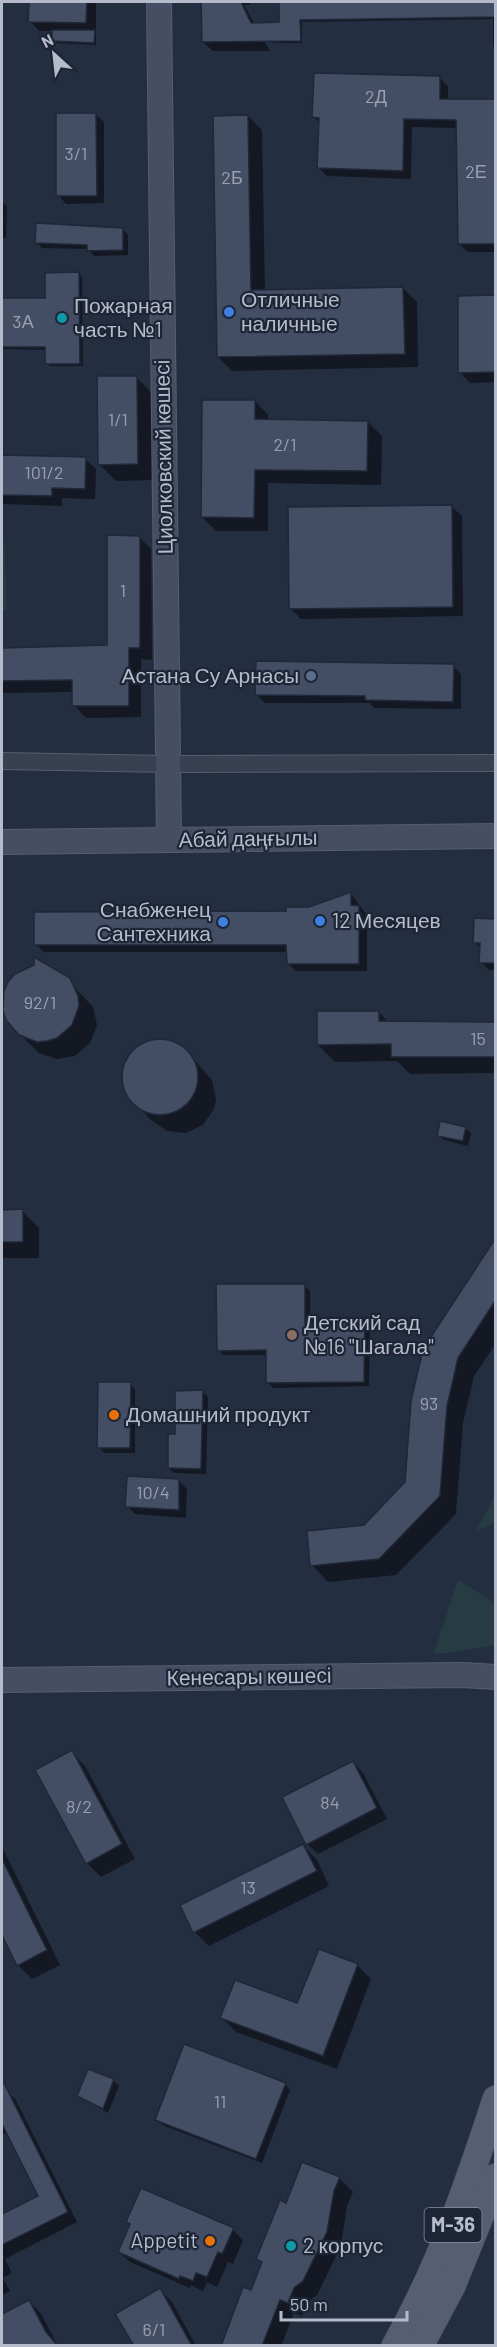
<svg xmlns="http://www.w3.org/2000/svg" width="497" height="2347" font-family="Barlow,sans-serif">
<rect width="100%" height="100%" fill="#242e41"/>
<g fill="#263c42">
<polygon points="2,538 4,538 7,610 2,610"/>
<polygon points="495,1496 495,1523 476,1531"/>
<polygon points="458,1580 495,1603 495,1645 447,1653 434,1653"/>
</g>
<g fill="#0007">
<polygon points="30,2 96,2 96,45 56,43 54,31 39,31 30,21"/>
<polygon points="203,2 250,2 250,5 244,5 270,51 213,51 203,42"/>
<polygon points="281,2 496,2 496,48 493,46 493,19 302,22 302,43 274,43 271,41 281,24"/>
<polygon points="439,77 448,86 448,101 496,100 496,252 468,252 459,244 458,128 412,127 411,179 327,176 319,168 320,123 314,117"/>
<polygon points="96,114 104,122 104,203 66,204 58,195"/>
<polygon points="248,116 262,130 265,291 403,288 417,302 418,367 232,371 218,357"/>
<polygon points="2,202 7,206 6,238 2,238"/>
<polygon points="123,229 128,235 128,255 94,256 88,249 42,248 36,242"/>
<polygon points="79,274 82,277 83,366 50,366 47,363 47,350 2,349 2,299 47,299"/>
<polygon points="459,297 496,297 496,382 470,383 460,372"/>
<polygon points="136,377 153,394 154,480 116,481 99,464"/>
<polygon points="255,401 268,415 268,421 368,422 382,436 381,485 268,483 268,531 216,531 202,517"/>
<polygon points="2,457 85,459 96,469 95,499 62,498 62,506 2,504"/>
<polygon points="451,506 462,516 463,616 301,619 291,609"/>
<polygon points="139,537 151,549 152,660 141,659 141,717 86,718 74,705 74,692 2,693 2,649 108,647"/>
<polygon points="453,666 461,674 461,709 374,708 370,703 265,703 257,695"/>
<polygon points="351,894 367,915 367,971 296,971 288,963 288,952 44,952 36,944 288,913"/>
<polygon points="475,920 496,920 496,970 489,970 481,962 481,949 475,942"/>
<polygon points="61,973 93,1007 97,1025 90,1043 75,1056 57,1059 39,1053 20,1034"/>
<polygon points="379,1012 389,1023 496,1023 496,1073 410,1074 397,1061 335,1062 318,1045"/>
<polygon points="163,1040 172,1042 188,1053 212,1080 216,1099 214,1109 203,1125 186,1133 167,1131 151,1120 126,1093 123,1074 125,1065 136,1049 144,1044"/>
<polygon points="465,1128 471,1133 468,1146 444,1140 439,1135"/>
<polygon points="2,1211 22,1211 39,1228 39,1258 2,1258"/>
<polygon points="496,1241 496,1343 474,1376 463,1423 456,1514 396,1575 328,1582 312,1565 365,1527 406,1482 425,1350"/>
<polygon points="304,1285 310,1291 310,1328 331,1328 364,1319 370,1325 369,1386 273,1388 268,1382 268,1355 224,1355 218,1350"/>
<polygon points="130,1384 135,1389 135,1453 104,1453 99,1447"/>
<polygon points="202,1392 208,1397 206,1474 174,1473 169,1468 177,1436"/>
<polygon points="179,1481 187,1489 186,1518 135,1514 127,1506"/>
<polygon points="71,1752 85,1766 135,1859 101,1877 87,1863"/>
<polygon points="353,1762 363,1773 387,1819 318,1854 307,1844"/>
<polygon points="303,1846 317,1860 329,1886 209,1946 195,1932"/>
<polygon points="2,1847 60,1965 32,1979 18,1965 2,1932"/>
<polygon points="357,1965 371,1979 337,2069 236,2032 222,2018 298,2005"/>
<polygon points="89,2071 114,2081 119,2086 108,2113 79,2096"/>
<polygon points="285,2084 290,2090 262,2163 162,2125 157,2120"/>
<polygon points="6,2090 16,2100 77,2222 5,2259 12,2273 3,2278 10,2291 2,2295 2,2216 40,2196 7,2132 2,2135 2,2092"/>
<polygon points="339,2178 353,2192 347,2206 341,2246 317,2295 307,2302 302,2316 294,2313 281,2346 222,2346 252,2292 263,2264 258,2259 287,2205"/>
<polygon points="128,2222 233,2230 243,2240 233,2264 228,2262 217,2287 207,2282 203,2291 191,2285 190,2288 130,2262 119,2252 131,2225"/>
<polygon points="160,2290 172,2302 196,2346 134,2346"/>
<polygon points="29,2301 41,2314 58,2346 3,2346 2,2316"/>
</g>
<g fill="#434d63" stroke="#1f2738" stroke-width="1.5">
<polygon points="29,2 87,2 86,23 28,22"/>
<polygon points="201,2 241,2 251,23 279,22 279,2 495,2 495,17 300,20 301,41 202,42"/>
<polygon points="52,30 95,30 94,43 52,41"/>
<polygon points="314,73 440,76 440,99 495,99 495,244 458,244 456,120 404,119 403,171 317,168 319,118 312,117"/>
<polygon points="56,113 96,113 97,196 56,196"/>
<polygon points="248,115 251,290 403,287 405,354 217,357 213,116"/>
<polygon points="36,223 123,228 123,250 87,251 87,245 35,243"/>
<polygon points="79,272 80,364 45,364 45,347 2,347 2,298 45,298 45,273"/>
<polygon points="495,295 495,372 458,373 458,296"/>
<polygon points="97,376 137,376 138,464 98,465"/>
<polygon points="202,400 255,400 255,419 368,421 367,471 255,470 254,518 201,517"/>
<polygon points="2,455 86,457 85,489 52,488 52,496 2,495"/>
<polygon points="452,505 453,607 289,609 288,507"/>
<polygon points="107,535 140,536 140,648 129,648 129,706 72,706 72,680 2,681 2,648 107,645"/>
<polygon points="256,661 454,664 453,702 365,700 365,696 255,695"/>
<polygon points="351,892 351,905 359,906 359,964 287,964 286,945 34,945 34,912 286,911 286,907 309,907"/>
<polygon points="474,918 495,919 495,963 479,963 480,943 473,943"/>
<polygon points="34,957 70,978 78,996 79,1006 72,1025 57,1038 47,1041 37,1042 19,1035 6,1020 3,1011 4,991 8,982 15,974 34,965"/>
<polygon points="317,1011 379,1011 379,1021 495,1022 495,1057 391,1057 391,1044 317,1045"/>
<circle cx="160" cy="1077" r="38"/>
<polygon points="440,1121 466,1127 463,1141 437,1136"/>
<polygon points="23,1209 23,1242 2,1242 2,1210"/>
<polygon points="495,1239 495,1301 458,1358 447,1406 440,1496 379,1559 310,1566 307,1531 364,1525 405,1482 411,1401 423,1349"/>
<polygon points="216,1284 305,1284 305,1326 330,1326 330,1317 365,1318 364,1382 266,1383 266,1350 217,1351"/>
<polygon points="98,1382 131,1382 130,1448 97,1448"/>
<polygon points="203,1390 201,1469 168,1468 168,1434 175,1434 175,1391"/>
<polygon points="127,1476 179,1479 179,1510 125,1507"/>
<polygon points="72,1750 122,1844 86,1864 35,1770"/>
<polygon points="353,1761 377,1808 306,1845 282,1797"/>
<polygon points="303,1844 317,1871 193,1933 180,1905"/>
<polygon points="2,1859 47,1950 17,1966 2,1935"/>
<polygon points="319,1949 358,1964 323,2056 220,2018 235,1980 297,2003"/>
<polygon points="184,2044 286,2083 256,2159 155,2120"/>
<polygon points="88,2069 114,2079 103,2109 77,2096"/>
<polygon points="2,2079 68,2212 2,2245 2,2214 38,2196 2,2124"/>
<polygon points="302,2162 340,2177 334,2191 327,2232 303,2281 294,2288 288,2303 280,2300 262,2346 221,2346 243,2287 251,2290 262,2262 256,2259 280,2200 286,2203"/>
<polygon points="141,2188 234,2228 222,2254 218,2252 207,2277 196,2273 193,2281 180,2276 179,2279 118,2252 130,2224 126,2222"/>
<polygon points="160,2288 192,2346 134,2346 115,2314"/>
<polygon points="29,2300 46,2332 58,2346 2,2346 2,2314"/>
</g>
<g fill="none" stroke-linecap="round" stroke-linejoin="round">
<g stroke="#565e6e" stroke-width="18">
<polyline id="street" points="2,761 167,764 496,763"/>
</g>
<g stroke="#565e6e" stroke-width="26">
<g id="secondary">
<polyline points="159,2 169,840"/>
<polyline points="2,842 496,836"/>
<polyline points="2,1680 462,1675 496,1677"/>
</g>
</g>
<g stroke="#42495a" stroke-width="28">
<g id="primary">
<path d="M395,2346C440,2266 468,2185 496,2099"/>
<polyline points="420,2346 452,2286 496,2177"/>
</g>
</g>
<use href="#street" stroke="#384051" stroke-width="16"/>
<use href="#secondary" stroke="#464e64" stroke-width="24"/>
<use href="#primary" stroke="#565f71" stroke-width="27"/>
</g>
<g fill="#3f7fe0" stroke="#1d2536" stroke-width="2">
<circle cx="229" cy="312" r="6"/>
<circle cx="320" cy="921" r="6"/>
<circle cx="223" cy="922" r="6"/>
</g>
<g fill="#0f9aa8" stroke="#1d2536" stroke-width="2">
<circle cx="62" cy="318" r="6"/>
<circle cx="291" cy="2246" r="6"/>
</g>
<circle fill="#5c6f8a" stroke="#1d2536" stroke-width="2" cx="311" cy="676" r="6"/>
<circle fill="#8d6e63" stroke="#1d2536" stroke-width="2" cx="292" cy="1335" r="6"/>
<g fill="#e8710a" stroke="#1d2536" stroke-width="2">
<circle cx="114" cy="1415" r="6"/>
<circle cx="210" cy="2241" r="6"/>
</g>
<g text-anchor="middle" stroke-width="4.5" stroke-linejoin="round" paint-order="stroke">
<g font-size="18" fill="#98a0b1">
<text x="376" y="103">2Д</text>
<text x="76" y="160">3/1</text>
<text x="476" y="178">2Е</text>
<text x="232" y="184">2Б</text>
<text x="23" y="328">3А</text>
<text x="118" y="426">1/1</text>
<text x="285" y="451">2/1</text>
<text x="44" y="479">101/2</text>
<text x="123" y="597">1</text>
<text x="40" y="1009">92/1</text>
<text x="478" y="1045">15</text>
<text x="429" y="1410">93</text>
<text x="153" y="1499">10/4</text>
<text x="330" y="1809">84</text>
<text x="79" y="1813">8/2</text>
<text x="248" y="1894">13</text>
<text x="220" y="2108">11</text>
<text x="154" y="2336">6/1</text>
</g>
<rect fill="#1d2536" stroke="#878e9e" stroke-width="1.5" x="424.5" y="2208" width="57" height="34" rx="4.5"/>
<g font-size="20" font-weight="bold" fill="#b5bbcb">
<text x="453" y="2232">M-36</text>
</g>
<g font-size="21" fill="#b5bbcb" stroke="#1d2536" text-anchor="start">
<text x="241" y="307">Отличные<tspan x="241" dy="24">наличные</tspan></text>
<text x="74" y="313">Пожарная<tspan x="74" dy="24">часть №1</tspan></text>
<text x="299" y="683" text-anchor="end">Астана Су Арнасы</text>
<text x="211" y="917" text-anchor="end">Снабженец<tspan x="211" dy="24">Сантехника</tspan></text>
<text x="332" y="928">12 Месяцев</text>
<text x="304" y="1330">Детский сад<tspan x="304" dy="24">№16 "Шагала"</tspan></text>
<text x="126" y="1422">Домашний продукт</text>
<text x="198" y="2248" text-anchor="end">Appetit</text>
<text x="303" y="2253">2 корпус</text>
</g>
<g font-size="21" fill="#b5bbcb" stroke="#1d2536">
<text transform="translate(164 457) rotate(-91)" y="7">Циолковский көшесі</text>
<text transform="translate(248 839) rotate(-1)" y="7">Абай даңғылы</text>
<text transform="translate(249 1677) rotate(-1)" y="7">Кенесары көшесі</text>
</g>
</g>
<rect width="497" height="2347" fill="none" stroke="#b5bbcb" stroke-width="6"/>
<g transform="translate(54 54) rotate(333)" stroke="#1d2536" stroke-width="4.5" paint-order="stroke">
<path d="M0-4.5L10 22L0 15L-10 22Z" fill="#b5bbcb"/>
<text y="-9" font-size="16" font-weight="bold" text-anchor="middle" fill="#b5bbcb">N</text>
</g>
<path d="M281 2311v9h126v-9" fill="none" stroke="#b5bbcb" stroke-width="3"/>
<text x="290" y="2311" font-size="18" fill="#b5bbcb" stroke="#1d2536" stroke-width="4.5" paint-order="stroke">50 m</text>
</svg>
